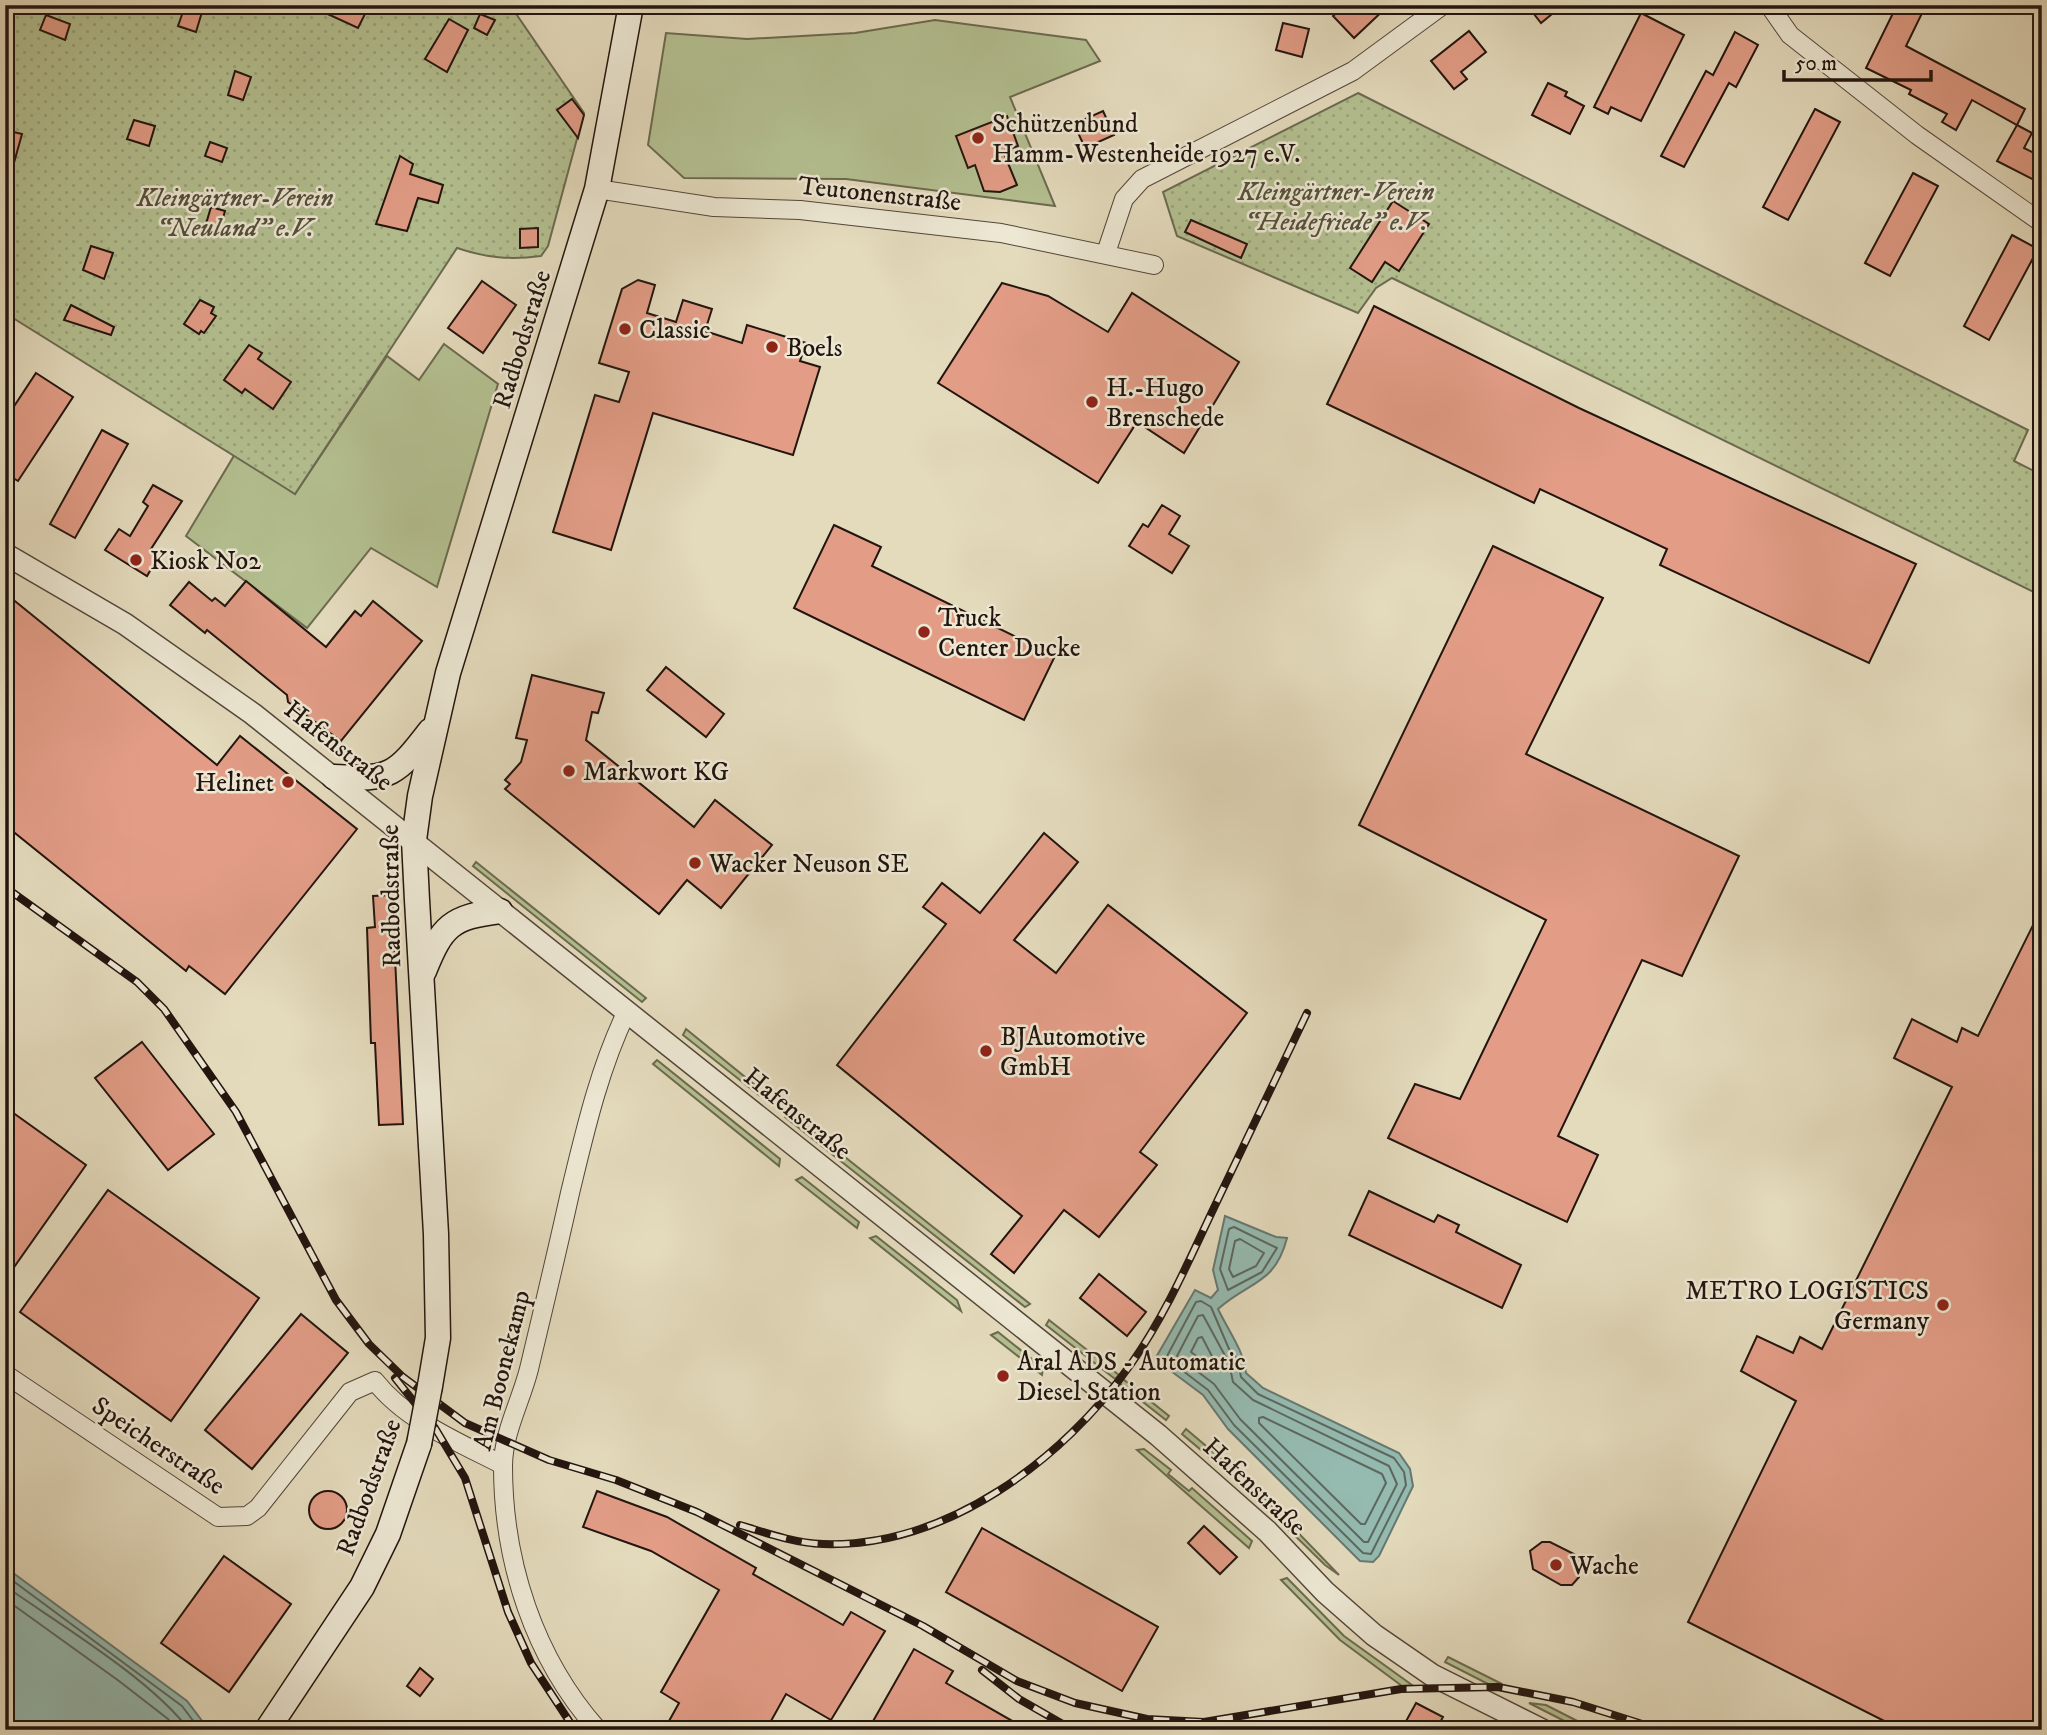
<svg xmlns="http://www.w3.org/2000/svg" width="2047" height="1735" font-family="'IM FELL DW Pica',serif">
<defs>
<pattern id="garden-dots" width="8" height="8" patternUnits="userSpaceOnUse" patternTransform="scale(1.75)"><rect width="8" height="8" fill="#b4c091"/><path d="M2 2h.1M6 6h.1" fill="none" stroke="#9aa47c" stroke-width="1.8" stroke-linecap="round"/></pattern>
</defs>
<rect width="100%" height="100%" fill="#e4dbbd"/>
<filter id="stains"><feTurbulence type="fractalNoise" baseFrequency=".00286" numOctaves="4"/><feColorMatrix values="0 0 0 0 .2 0 0 0 0 .09 0 0 0 0 .02 0 0 0 .5 -.17"/></filter>
<radialGradient id="worn" r=".72"><stop offset=".6" stop-color="#630" stop-opacity="0"/><stop offset="1" stop-color="#630" stop-opacity=".3"/></radialGradient>
<g fill="#b4c091" stroke="#6b6a50" stroke-width="2">
<polygon points="935,20 1086,40 1100,61 1010,97 1055,206 846,179 684,178 648,145 666,33 747,39 855,33"/>
<polygon points="444,344 498,384 437,587 371,548 307,628 186,536 235,454 295,494 387,356 419,380"/>
<polygon points="476,862 646,998 642,1002 473,866"/>
<polygon points="686,1029 766,1094 760,1096 683,1035"/>
<polygon points="657,1060 780,1159 779,1166 653,1064"/>
<polygon points="787,1111 1030,1304 1025,1307 785,1117"/>
<polygon points="802,1177 859,1222 857,1228 796,1180"/>
<polygon points="876,1236 957,1300 961,1311 870,1238"/>
<polygon points="1049,1320 1119,1375 1115,1379 1046,1325"/>
<polygon points="998,1332 1043,1368 1042,1375 991,1335"/>
<polygon points="1123,1379 1169,1416 1166,1420 1120,1384"/>
<polygon points="1186,1429 1250,1483 1339,1575 1325,1565 1245,1487 1182,1434"/>
<polygon points="1144,1449 1171,1470 1168,1474 1189,1491 1192,1488 1252,1541 1249,1548 1137,1450"/>
<polygon points="1287,1578 1344,1636 1412,1685 1402,1686 1340,1640 1281,1580"/>
<polygon points="1448,1657 1502,1684 1488,1684 1445,1662"/>
<polygon points="1529,1703 1546,1705 1595,1730 1582,1730"/>
</g>
<g fill="url(#garden-dots)" stroke="#6b6a50" stroke-width="2">
<path d="M5,5H510L584,113L548,246L541,256C510,260 487,258 457,248L295,494L5,313Z"/>
<polygon points="1358,93 2028,430 2014,461 2042,475 2042,596 1392,278 1376,288 1358,313 1177,236 1163,192"/>
</g>
<g fill="#95bbb1" stroke="#677870" stroke-width="2">
<path d="M1225,1216L1276,1237L1287,1238C1275,1285 1249,1281 1218,1309C1228,1330 1244,1351 1246,1373L1263,1388L1399,1453L1410,1469L1413,1486L1379,1556L1373,1562L1360,1561L1228,1429L1203,1395L1155,1359L1195,1290L1211,1298L1218,1290L1213,1270Z"/>
<polygon points="5,1567 187,1701 209,1730 5,1730"/>
</g>
<g fill="none" stroke-linecap="round" stroke-linejoin="round">
<g stroke="#5c6860" stroke-width="2">
<polygon points="1234,1227 1277,1248 1262,1272 1228,1290 1220,1269 1229,1229"/>
<polygon points="1240,1239 1264,1253 1256,1266 1233,1277 1229,1269 1235,1241"/>
<polygon points="1201,1301 1211,1307 1229,1349 1238,1360 1241,1377 1258,1394 1394,1458 1404,1472 1406,1485 1371,1554 1363,1553 1234,1425 1208,1390 1166,1358 1196,1302"/>
<polygon points="1203,1315 1229,1363 1233,1382 1253,1400 1389,1466 1397,1484 1368,1542 1364,1542 1240,1419 1214,1384 1177,1356 1198,1316"/>
<polygon points="1202,1337 1216,1364 1214,1369 1191,1352 1198,1338"/>
<polygon points="1263,1417 1382,1474 1386,1483 1365,1524 1361,1524 1259,1423 1259,1418"/>
<polyline points="5,1575 182,1706 200,1730"/>
<path d="M5,1586C59,1624 151,1679 189,1730"/>
<polyline points="5,1599 119,1681 168,1719 176,1730"/>
</g>
</g>
<g fill="#e39d87" stroke="#22140e" stroke-width="2">
<polygon points="308,5 354,5 366,12 358,28"/>
<polygon points="1345,5 1389,5 1354,38 1333,16"/>
<polygon points="1527,5 1563,5 1541,23"/>
<polygon points="1897,5 1926,5 1906,46 2025,109 2017,125 1972,100 1956,130 1942,122 1947,114 1909,94 1911,90 1866,68"/>
<polygon points="185,6 202,12 196,32 178,26"/>
<polygon points="1641,13 1684,35 1641,121 1611,107 1608,114 1594,107"/>
<polygon points="480,14 495,20 487,35 474,28"/>
<polygon points="46,15 70,24 65,40 40,30"/>
<polygon points="449,19 468,30 447,72 425,59"/>
<polygon points="1283,23 1309,29 1302,57 1276,50"/>
<polygon points="1469,31 1486,52 1461,72 1467,79 1454,89 1431,61"/>
<polygon points="1735,32 1758,45 1736,87 1729,83 1684,167 1661,156 1706,71 1713,75"/>
<polygon points="235,71 251,77 243,100 228,95"/>
<polygon points="1548,83 1567,92 1565,96 1584,106 1570,134 1532,115"/>
<polygon points="572,99 584,115 578,138 557,110"/>
<polygon points="1815,109 1840,122 1788,220 1763,207"/>
<polygon points="1103,111 1114,135 1085,148 1074,124"/>
<polygon points="1007,116 1018,146 1003,151 1017,185 1000,192 984,191 975,165 968,168 956,136"/>
<polygon points="134,120 155,126 149,146 127,139"/>
<polygon points="2017,125 2032,133 2024,148 2042,157 2042,184 1997,161"/>
<polygon points="5,130 22,134 10,177 5,176"/>
<polygon points="210,142 227,148 222,162 205,156"/>
<polygon points="400,156 413,164 410,174 443,185 438,203 418,198 407,231 376,224"/>
<polygon points="1913,173 1938,186 1890,276 1865,263"/>
<polygon points="1393,201 1429,224 1399,271 1385,262 1372,282 1350,268"/>
<polygon points="211,207 225,211 220,229 206,224"/>
<polygon points="1191,220 1247,244 1241,258 1185,232"/>
<polygon points="538,228 538,247 520,248 520,229"/>
<polygon points="2012,235 2038,249 1989,340 1964,326"/>
<polygon points="91,246 113,253 104,279 83,270"/>
<polygon points="638,280 655,285 647,313 676,322 683,300 712,309 705,331 742,343 747,325 806,343 800,361 820,367 793,455 653,413 611,550 553,532 595,395 619,402 629,372 599,363 622,289"/>
<polygon points="482,281 516,305 483,353 448,328"/>
<polygon points="1002,283 1048,296 1108,332 1132,293 1239,362 1184,453 1137,422 1098,483 938,383"/>
<polygon points="200,300 214,307 211,313 216,316 204,333 201,331 199,334 184,324"/>
<polygon points="71,305 114,327 111,335 64,320"/>
<polygon points="1374,306 1579,408 1916,564 1869,663 1660,565 1667,549 1540,489 1534,503 1327,404"/>
<polygon points="249,345 262,353 258,359 291,382 273,409 245,389 242,393 224,380"/>
<polygon points="36,373 73,397 18,481 5,473 5,420"/>
<polygon points="102,430 128,444 75,538 50,524"/>
<polygon points="153,485 182,501 151,549 160,554 147,576 105,550 119,529 130,536 148,506 143,502"/>
<polygon points="1162,505 1180,516 1169,534 1189,546 1172,573 1129,546 1143,524 1148,527"/>
<polygon points="834,525 881,547 872,566 1055,656 1024,720 794,608"/>
<polygon points="1493,546 1603,598 1526,754 1739,856 1682,976 1642,960 1558,1136 1598,1155 1567,1222 1388,1138 1415,1084 1460,1099 1546,920 1359,825"/>
<polygon points="246,581 326,647 355,611 361,616 373,601 422,641 341,741 288,702 287,695 207,630 205,633 170,605 189,582 212,601 215,598 225,606"/>
<polygon points="5,593 217,765 240,736 357,829 225,994 189,966 186,971 5,825"/>
<polygon points="666,667 724,714 706,737 647,690"/>
<polygon points="532,675 604,693 598,713 592,712 586,740 694,827 715,800 772,845 721,908 687,880 659,914 505,789 510,784 505,780 521,762 527,740 516,738"/>
<polygon points="1044,833 1078,862 1014,940 1056,973 1108,905 1247,1013 1140,1152 1157,1165 1099,1237 1064,1210 1014,1273 991,1254 1022,1216 837,1065 946,924 923,907 942,883 980,913"/>
<polygon points="392,895 403,1124 379,1125 375,1043 371,1043 367,928 375,927 373,896"/>
<polygon points="2042,907 2042,1730 1902,1730 1688,1622 1796,1401 1741,1371 1757,1336 1793,1353 1800,1337 1822,1349 1952,1087 1894,1058 1912,1019 1957,1042 1962,1028 1978,1036"/>
<polygon points="142,1042 214,1134 168,1170 95,1078"/>
<polygon points="5,1107 86,1165 5,1280"/>
<polygon points="108,1190 259,1298 171,1421 20,1312"/>
<polygon points="1369,1191 1434,1222 1438,1215 1459,1225 1456,1232 1521,1265 1502,1308 1349,1235"/>
<polygon points="1099,1274 1146,1312 1127,1336 1080,1298"/>
<polygon points="301,1314 348,1353 252,1469 205,1430"/>
<polygon points="597,1491 667,1517 756,1568 753,1574 843,1625 851,1612 885,1631 831,1720 786,1694 766,1730 664,1730 679,1703 661,1692 719,1590 651,1551 583,1527"/>
<circle cx="328" cy="1510" r="19"/>
<polygon points="1204,1526 1237,1557 1220,1574 1188,1543"/>
<polygon points="982,1528 1158,1627 1122,1691 946,1592"/>
<polygon points="1542,1542 1550,1542 1576,1555 1580,1561 1579,1577 1572,1585 1561,1585 1533,1569 1530,1551"/>
<polygon points="224,1556 291,1604 229,1692 161,1643"/>
<polygon points="914,1649 953,1671 946,1683 1028,1730 868,1730"/>
<polygon points="420,1668 433,1679 420,1696 407,1686"/>
<polygon points="1416,1703 1443,1717 1436,1730 1419,1730 1405,1723"/>
</g>
<g fill="none" stroke-linecap="round" stroke-linejoin="round">
<g stroke="#52463a" stroke-width="20">
<g id="minor">
<polyline points="1769,5 1790,35 1917,135 2042,223"/>
<polyline points="597,189 714,207 800,210 1001,233 1154,265"/>
<polyline points="1106,253 1124,199 1142,179 1353,71 1443,5"/>
<path d="M5,1374L218,1517L247,1516L258,1508L350,1392L375,1381C405,1420 460,1443 503,1465"/>
<path d="M598,1730C534,1658 503,1562 503,1466C503,1433 521,1401 529,1369C543,1310 557,1252 570,1193C585,1131 599,1069 627,1011"/>
</g>
</g>
<g stroke="#52463a" stroke-width="24">
<polyline id="tertiary" points="5,554 125,624 253,714 1158,1435 1267,1531 1325,1592 1374,1635 1432,1675 1542,1730"/>
</g>
<g stroke="#22140e" stroke-width="27">
<g id="secondary">
<path d="M334,777C391,780 396,775 430,731"/>
<path d="M424,971C442,926 451,917 500,911"/>
<polyline points="430,1386 438,1338 436,1234 417,900 414,840 420,796 448,673 597,189 631,5"/>
<polyline points="267,1730 362,1587 388,1534 419,1444"/>
</g>
</g>
<use href="#minor" stroke="#ede8d4" stroke-width="18"/>
<use href="#tertiary" stroke="#ede8d4" stroke-width="21"/>
<use href="#secondary" stroke="#ede8d4" stroke-width="24"/>
<g stroke="#22140e" stroke-width="8">
<g id="rail">
<polyline points="5,887 137,982 164,1009 236,1112 336,1300 369,1344 403,1377 465,1423 549,1460 616,1480 697,1512 923,1626 1017,1681 1075,1703 1147,1719 1204,1722 1401,1689 1498,1687 1573,1702 1661,1730"/>
<polyline points="395,1378 435,1428 465,1478 508,1612 531,1663 575,1730"/>
<path d="M740,1525C766,1533 795,1543 823,1544C946,1548 1063,1460 1131,1364C1164,1317 1187,1265 1211,1214C1243,1147 1275,1080 1307,1013"/>
<polyline points="982,1670 1019,1699 1073,1730"/>
</g>
</g>
<use href="#rail" stroke="#ede8d4" stroke-width="5" stroke-dasharray="16" stroke-linecap="butt"/>
<g stroke="#22140e" stroke-width="27" stroke-linecap="butt">
<polyline id="secondary-bridge" points="419,1444 430,1386"/>
</g>
<use href="#secondary-bridge" stroke="#ede8d4" stroke-width="24"/>
</g>
<g fill="#8f2418" stroke="#ede8d4" stroke-width="2.5">
<circle cx="978" cy="138" r="7"/>
<circle cx="625" cy="329" r="7"/>
<circle cx="772" cy="347" r="7"/>
<circle cx="1092" cy="402" r="7"/>
<circle cx="136" cy="560" r="7"/>
<circle cx="924" cy="632" r="7"/>
<circle cx="569" cy="771" r="7"/>
<circle cx="288" cy="782" r="7"/>
<circle cx="695" cy="863" r="7"/>
<circle cx="986" cy="1051" r="7"/>
<circle cx="1943" cy="1305" r="7"/>
<circle cx="1003" cy="1376" r="7"/>
<circle cx="1556" cy="1565" r="7"/>
</g>
<g text-anchor="middle" stroke-width="5" stroke-linejoin="round" paint-order="stroke">
<g font-size="26" fill="#22140e" stroke="#ede8d4" text-anchor="start">
<text x="992" y="132">Schützenbund<tspan x="992" dy="30">Hamm-Westenheide 1927 e.V.</tspan></text>
<text x="639" y="338">Classic</text>
<text x="786" y="356">Boels</text>
<text x="1106" y="396">H.-Hugo<tspan x="1106" dy="30">Brenschede</tspan></text>
<text x="150" y="569">Kiosk No2</text>
<text x="938" y="626">Truck<tspan x="938" dy="30">Center Ducke</tspan></text>
<text x="583" y="780">Markwort KG</text>
<text x="274" y="791" text-anchor="end">Helinet</text>
<text x="709" y="872">Wacker Neuson SE</text>
<text x="1000" y="1045">BJAutomotive<tspan x="1000" dy="30">GmbH</tspan></text>
<text x="1929" y="1299" text-anchor="end">METRO LOGISTICS<tspan x="1929" dy="30">Germany</tspan></text>
<text x="1017" y="1370">Aral ADS - Automatic<tspan x="1017" dy="30">Diesel Station</tspan></text>
<text x="1570" y="1574">Wache</text>
</g>
<g font-size="26" font-style="italic" fill="#55503c" stroke="#ede8d4">
<text x="1336" y="200">Kleingärtner-Verein<tspan x="1336" dy="30">“Heidefriede” e.V.</tspan></text>
<text x="235" y="206">Kleingärtner-Verein<tspan x="235" dy="30">“Neuland” e.V.</tspan></text>
</g>
<g font-size="26" fill="#22140e" stroke="#ede8d4">
<text transform="translate(880 193) rotate(6)" y="9">Teutonenstraße</text>
<text transform="translate(521 339) rotate(-73)" y="9">Radbodstraße</text>
<text transform="translate(339 745) rotate(38)" y="9">Hafenstraße</text>
<text transform="translate(390 896) rotate(-91)" y="9">Radbodstraße</text>
<text transform="translate(798 1113) rotate(39)" y="9">Hafenstraße</text>
<text transform="translate(501 1370) rotate(-76)" y="9">Am Boonekamp</text>
<text transform="translate(159 1445) rotate(34)" y="9">Speicherstraße</text>
<text transform="translate(1255 1486) rotate(43)" y="9">Hafenstraße</text>
<text transform="translate(368 1487) rotate(-70)" y="9">Radbodstraße</text>
</g>
</g>
<rect width="2047" height="1735" fill="none" stroke="#e4dbbd" stroke-width="28"/>
<rect x="7" y="7" width="2033" height="1721" fill="none" stroke="#22140e" stroke-width="3.5"/>
<rect x="14" y="14" width="2019" height="1707" fill="none" stroke="#22140e" stroke-width="2"/>
<path d="M1784 70v10h147v-10" fill="none" stroke="#22140e" stroke-width="3.5"/>
<text x="1795" y="70" font-size="21" fill="#22140e" stroke="#ede8d4" stroke-width="5" paint-order="stroke">50 m</text>
<rect width="100%" height="100%" filter="url(#stains)"/>
<rect width="100%" height="100%" fill="url(#worn)"/>
</svg>
